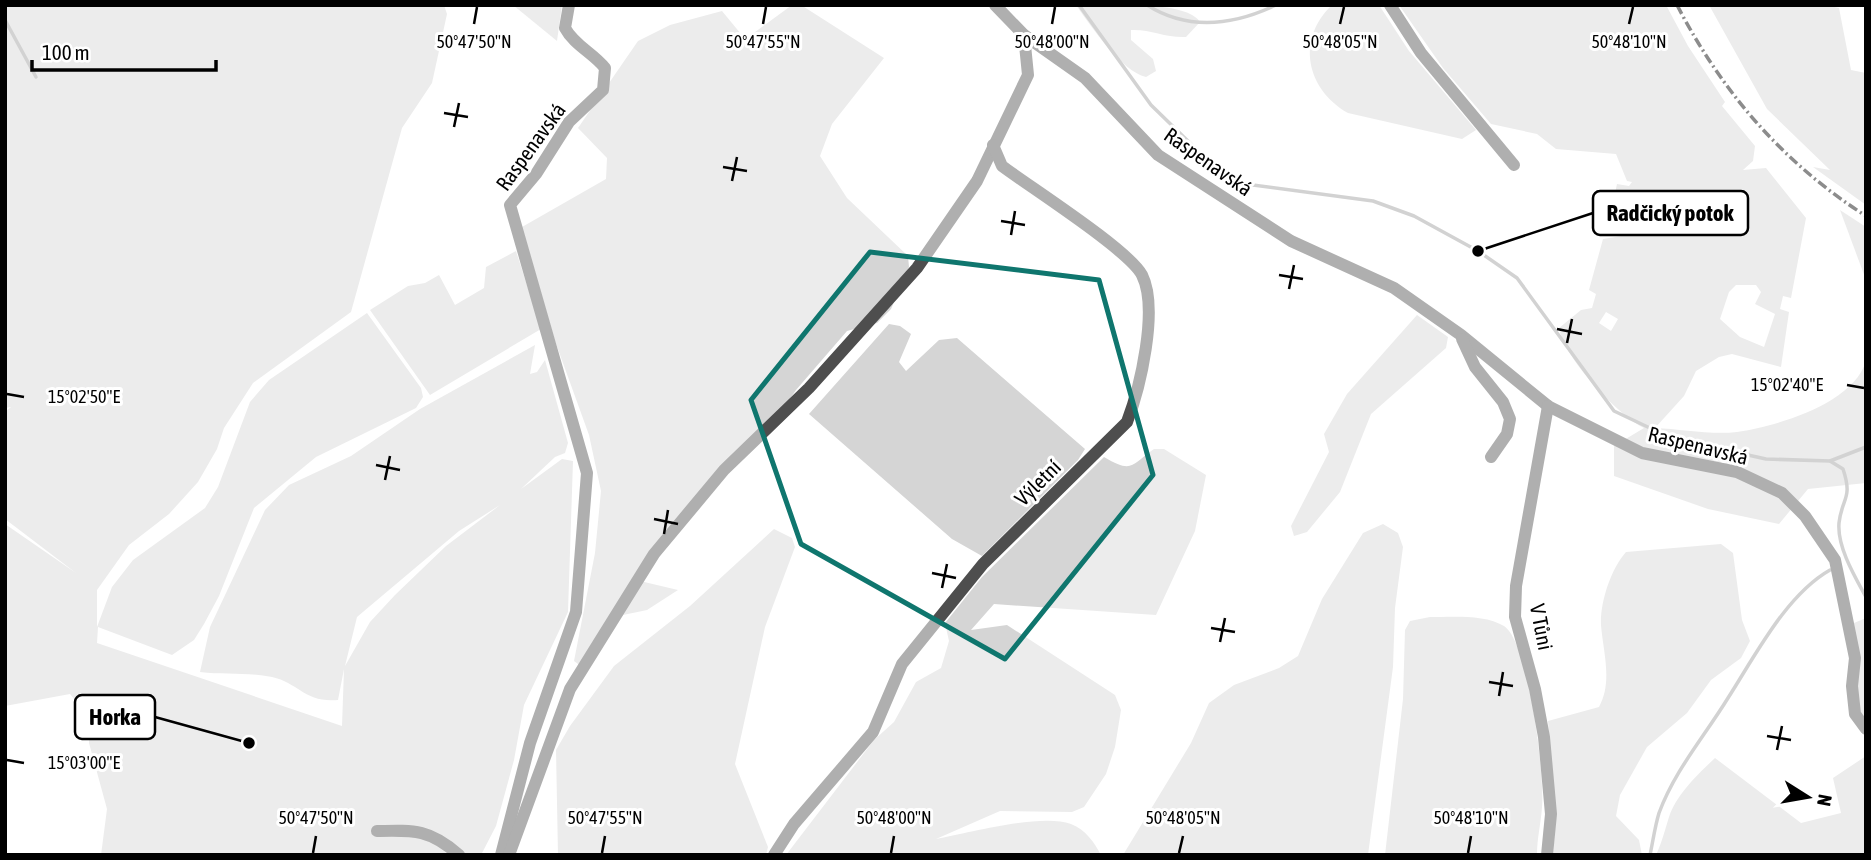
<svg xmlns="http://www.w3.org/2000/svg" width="1871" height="860" font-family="'Asap Condensed',sans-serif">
<rect width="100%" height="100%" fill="#fff"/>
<g fill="#d5d5d5" fill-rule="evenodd">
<path d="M5,5H444L447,14L432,83L402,128L351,312L253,383L224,428L217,449L198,482L169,514L129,545L97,590V627L112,587L133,560L205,508L218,487L250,402L269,380L367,313L421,388L423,397L416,408L316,457L254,508L219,596L204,624L194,640L172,655L98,627L97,643L342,726L344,669L338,700C305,703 299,683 272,677C247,672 225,675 200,672L210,627L265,510L289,485L351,456L420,409L535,345L530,374L537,372L545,360L568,443L565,453L555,457L521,489L562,459L573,461L568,612L524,705L514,760L496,826L481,855H101L107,809L89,743L90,718L70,694L5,706V524L76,573L5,519V412L11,407L5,408ZM500,505L446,546L395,595L370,622L345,666L357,617L459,531Z"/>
<polygon points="513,5 562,5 557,41"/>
<polygon points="792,5 801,5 884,58 832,124 820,156 847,198 908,256 909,267 891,309 877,323 847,331 796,390 770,428 716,485 640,581 678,590 647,610 623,615 582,667 574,661 595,553 601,491 589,435 555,341 522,227 606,179 607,158 578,128 638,41 670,25 722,11 741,34 751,35"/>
<path d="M1076,5C1103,5 1187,0 1200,22L1186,37C1166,38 1150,29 1131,30V40L1153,59L1156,71L1146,77C1121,71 1091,26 1076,5Z"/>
<path d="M1332,5H1379L1409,51L1476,130L1462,139L1348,113C1306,89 1296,39 1332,5Z"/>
<path d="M1399,5H1666L1688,46L1725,102L1722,106L1755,146L1753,161L1743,170L1766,168L1806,218L1791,298L1783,296L1780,309L1789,312L1781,367L1732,354L1719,357L1696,371L1684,396L1655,428C1681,429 1711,435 1737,432C1777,426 1853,404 1866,361V483L1808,489L1779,524L1708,509L1614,476V446L1644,428C1617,414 1564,358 1559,328L1581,310L1592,308L1596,294L1589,290L1603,239L1634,234L1635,227L1610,215L1617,184L1629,186L1632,182L1627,181L1616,154L1556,149L1537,134L1491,124L1443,68ZM1736,285H1756L1761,292L1755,304L1775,314L1764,347L1740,337L1720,319L1729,292ZM1606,312L1618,319L1611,331L1599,323Z"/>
<polygon points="1709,5 1826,5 1839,8 1851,70 1866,73 1866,205 1813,167 1830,170 1767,109"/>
<polygon points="1840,210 1866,227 1866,280"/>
<polygon points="516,251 541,329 430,395 370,310 408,286 425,283 439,275 455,305 484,288 486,267"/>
<polygon points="1417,315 1448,337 1446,348 1371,414 1340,492 1307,532 1294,536 1291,526 1329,452 1324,434 1347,394"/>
<polygon points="889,324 900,326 911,334 899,362 906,371 939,340 957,338 1085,449 1078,460 982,556 952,539 809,414"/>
<path d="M1154,449H1164L1206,475L1195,531L1156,615L994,604L971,630L1007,625L1115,695L1121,710L1115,747L1106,774L1084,807L1072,812L1000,811L936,839C969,833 1041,813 1071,824C1086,830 1094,842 1101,855H786L874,740L894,722L916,682L941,668L949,641L945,623L982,577L1104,457C1133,474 1131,465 1154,449Z"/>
<polygon points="1383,524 1398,533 1403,547 1395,608 1393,667 1368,855 1123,855 1191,743 1209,703 1234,685 1279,668 1298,656 1322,599 1363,533"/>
<polygon points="774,529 792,538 795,547 765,627 735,764 768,847 766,855 558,855 556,750 570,726 614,666 690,606"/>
<path d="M1721,544L1733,553L1742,620L1750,641L1741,658L1711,680L1687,713L1647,747L1620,795L1616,816L1639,840L1642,855H1553L1556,818L1548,721L1599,707C1613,682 1603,651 1601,625C1600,602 1611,569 1626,552Z"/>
<path d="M1430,617C1451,617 1485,614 1504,626C1529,642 1545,777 1542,807C1541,823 1537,838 1537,855H1385L1403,699L1405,630L1410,621Z"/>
<polygon points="1866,618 1866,725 1858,708 1854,623"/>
<path d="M1866,756V855H1656C1662,842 1665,830 1669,817C1676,795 1698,774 1715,758L1801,823L1841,813L1833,778Z"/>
</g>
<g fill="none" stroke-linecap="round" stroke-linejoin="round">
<g stroke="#9c9c9c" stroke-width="3.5">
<polyline points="1079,5 1151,105 1230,182 1373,201 1414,216 1478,251 1517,278 1614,411 1671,438 1766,459 1830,461 1866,447"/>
<path d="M1147,5C1188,31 1234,25 1276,5"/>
<polyline points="5,20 36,77"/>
<path d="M1830,461L1843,469C1853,499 1842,497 1839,523C1837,547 1855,577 1866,597"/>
<path d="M1650,855C1653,841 1655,826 1659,813C1675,770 1704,737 1728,698C1755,656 1786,595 1830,570"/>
</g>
<g stroke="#4e4e4e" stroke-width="12">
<polyline points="995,5 1024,35 1085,78 1158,155 1291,241 1394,288 1461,335 1548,406 1642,453 1737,472 1782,493 1805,516 1835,560 1855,658 1852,686 1855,714 1866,729"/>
<polyline points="1390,5 1421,53 1514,165"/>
<polyline points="1462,339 1475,367 1503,402 1510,419 1507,434 1491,457"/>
<path d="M377,831C414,830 430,829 459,855"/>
<path d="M501,855L530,743L576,612L587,473L510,205L536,174L569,122L603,90L605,68C593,53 574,45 565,28L569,5"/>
<polyline points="509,855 570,689 654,554 724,470 809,388 917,268 977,181 1028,75 1024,35"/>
<path d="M774,855L794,824L873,732L902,664L983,564L1127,422C1140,388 1159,309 1142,275C1129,250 1030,187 1002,166L993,145"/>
<polyline points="1547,855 1551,814 1544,737 1535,689 1515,617 1516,586 1548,406"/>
</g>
<path stroke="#000" stroke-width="3.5" stroke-dasharray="10 3.5 2 3.5" stroke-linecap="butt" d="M1677,5C1722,92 1783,163 1866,216"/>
</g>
<path d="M0 0H1871V860H0ZM870,252L1099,280L1153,475L1005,659L801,544L751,400Z" fill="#fff" fill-opacity=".55" fill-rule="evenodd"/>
<path fill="none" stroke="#0f766e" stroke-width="5" stroke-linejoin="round" d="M870,252L1099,280L1153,475L1005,659L801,544L751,400Z"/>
<path fill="none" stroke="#000" stroke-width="2.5" d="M474,24L477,7M763,24L766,7M1052,24L1055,7M1340,24L1344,7M1629,24L1633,7M444,113L468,117M454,127L459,103M723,167L747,171M732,181L737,157M1001,221L1025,225M1011,235L1015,211M1279,275L1303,279M1289,289L1294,265M1557,329L1582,334M1567,343L1572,319M1847,385L1864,388M7,394L24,397M376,465L400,470M385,480L390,456M654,519L678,524M664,534L668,510M932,573L956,578M942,588L947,564M1211,628L1235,632M1220,642L1225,618M1489,682L1513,686M1499,696L1503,672M1767,736L1791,740M1777,750L1782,726M7,760L24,763M313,853L316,836M602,853L605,836M891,853L894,836M1179,853L1183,836M1468,853L1471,836"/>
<g text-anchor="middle" stroke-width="6" stroke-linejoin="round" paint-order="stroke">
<g font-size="21" fill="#000" stroke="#fff">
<text transform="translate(531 147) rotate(-54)" y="7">Raspenavská</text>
<text transform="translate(1208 162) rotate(35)" y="7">Raspenavská</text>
<text transform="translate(1698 446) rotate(14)" y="7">Raspenavská</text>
<text transform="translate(1038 483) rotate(-45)" y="7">Výletní</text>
<text transform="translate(1541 627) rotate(79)" y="7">V Tůni</text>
</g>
</g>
<g font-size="18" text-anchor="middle" fill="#000" stroke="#fff" stroke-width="6" stroke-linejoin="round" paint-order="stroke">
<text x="474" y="48">50°47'50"N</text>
<text x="763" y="48">50°47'55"N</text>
<text x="1052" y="48">50°48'00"N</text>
<text x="1340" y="48">50°48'05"N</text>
<text x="1629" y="48">50°48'10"N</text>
<text x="1787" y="391">15°02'40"E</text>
<text x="84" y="403">15°02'50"E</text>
<text x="84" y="769">15°03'00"E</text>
<text x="316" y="824">50°47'50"N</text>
<text x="605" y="824">50°47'55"N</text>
<text x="894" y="824">50°48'00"N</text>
<text x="1183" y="824">50°48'05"N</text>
<text x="1471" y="824">50°48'10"N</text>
</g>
<path fill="none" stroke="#000" stroke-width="2.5" d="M1478 251L1593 213M249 743L155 717"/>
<g fill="#000" stroke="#fff" stroke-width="2.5">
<circle cx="1478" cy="251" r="7"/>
<circle cx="249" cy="743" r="7"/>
</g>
<g fill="#fff" stroke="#000" stroke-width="2.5">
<rect x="1593" y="191" width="155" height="44" rx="7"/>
<rect x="75" y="695" width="80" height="44" rx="7"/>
</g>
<g font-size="23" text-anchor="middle" font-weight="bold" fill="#000">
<text x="1670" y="221">Radčický potok</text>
<text x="115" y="725">Horka</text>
</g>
<rect width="1871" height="860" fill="none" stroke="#000000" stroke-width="14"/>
<g transform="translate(1808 797) rotate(101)" stroke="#ffffff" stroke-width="5" paint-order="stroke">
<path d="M0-5L12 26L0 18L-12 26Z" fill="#000000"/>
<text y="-10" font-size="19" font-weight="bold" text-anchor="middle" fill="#000000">N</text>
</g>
<path d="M32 60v10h184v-10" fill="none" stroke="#000000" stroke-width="3.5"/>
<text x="42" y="60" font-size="21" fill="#000000" stroke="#ffffff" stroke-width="5" paint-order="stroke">100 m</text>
</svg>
